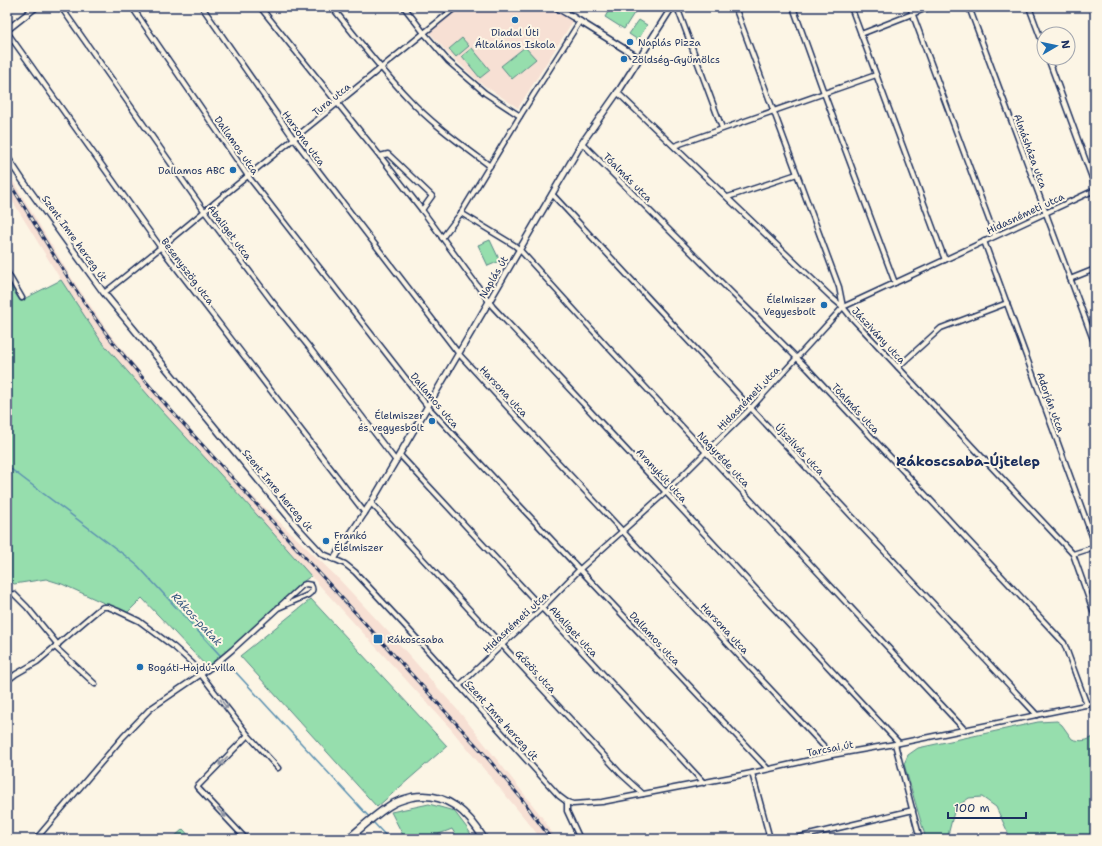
<svg xmlns="http://www.w3.org/2000/svg" width="1102" height="846" font-family="'Shantell Sans',sans-serif">
<rect width="100%" height="100%" fill="#fcf5e5"/>
<filter id="ink" filterUnits="userSpaceOnUse"><feTurbulence type="fractalNoise" baseFrequency=".025" numOctaves="2"/><feDisplacementMap in="SourceGraphic" scale="8" xChannelSelector="R" yChannelSelector="G"/><feConvolveMatrix kernelMatrix="1 2 1 2 8 2 1 2 1" color-interpolation-filters="sRGB"/></filter>
<g filter="url(#ink)">
<g fill="#f7e0d4">
<polygon points="461,7 550,7 573,21 518,108 479,82 447,52 429,32"/>
<polygon points="7,171 69,274 109,333 161,398 247,491 337,577 393,637 462,715 542,817 556,839 541,839 531,826 450,728 311,576 242,498 162,411 101,341 61,280 7,192"/>
</g>
<g fill="#96dead" stroke="#588686">
<polygon points="611,7 638,7 624,29 605,17"/>
<polygon points="639,20 647,25 638,40 629,34"/>
<polygon points="462,38 469,46 456,57 449,49"/>
<polygon points="525,47 536,59 512,79 501,66"/>
<polygon points="472,48 490,70 480,78 462,56"/>
<polygon points="490,240 500,261 488,266 478,245"/>
<polygon points="61,280 101,341 162,411 242,498 311,576 301,583 228,651 207,667 142,598 125,615 117,609 62,584 46,579 14,584 7,578 7,281 20,301"/>
<polygon points="311,599 447,746 377,807 240,656"/>
<path d="M1057,721L1062,725L1072,739C1081,742 1087,741 1095,736V839H1011L996,807L982,797L969,798L955,808L947,839H926L904,764L908,755L918,748L1038,722Z"/>
<polygon points="429,804 454,811 467,828 474,839 458,839 452,829 426,839 405,839 391,812"/>
<polygon points="183,829 192,839 172,839"/>
</g>
<g fill="none" stroke-linecap="round" stroke-linejoin="round">
<g stroke="#5c91b1" stroke-width="1.5">
<polyline points="7,466 127,557 138,566 370,818"/>
<polyline points="372,821 389,839"/>
</g>
<g stroke="#1b2f5e" stroke-width="7">
<g id="minor">
<polyline points="61,7 205,212 271,300 309,347 396,461"/>
<polyline points="132,7 248,176 428,407 519,505 768,769"/>
<polyline points="202,7 294,139 459,354 556,460 832,755"/>
<polyline points="260,7 380,156 422,210 493,307 660,486 899,743"/>
<path d="M332,7C357,38 381,70 408,98C432,124 462,145 490,166"/>
<polyline points="404,7 424,33 448,61 485,93 520,116"/>
<polyline points="677,7 722,128"/>
<polyline points="735,7 839,287 843,307"/>
<polyline points="793,7 824,93 895,283"/>
<polyline points="851,7 945,260"/>
<polyline points="910,7 995,236"/>
<polyline points="969,7 1095,345"/>
<polyline points="1029,7 1044,47"/>
<polyline points="7,32 161,248 365,513"/>
<polyline points="861,34 930,7"/>
<polyline points="1048,58 1095,186"/>
<polyline points="617,92 831,297 843,307 851,317 1073,554 1095,616"/>
<polyline points="582,143 808,369 1064,643 1087,705"/>
<polyline points="674,146 876,75"/>
<polyline points="380,156 388,154 432,196 422,210"/>
<polyline points="552,194 653,303 1037,715"/>
<polyline points="728,197 797,174"/>
<polyline points="461,213 514,245 520,250 606,345 964,729"/>
<polyline points="442,238 461,213 520,116 580,21"/>
<polyline points="984,241 1092,536 1094,544 1092,548 1073,554"/>
<polyline points="7,272 22,298"/>
<polyline points="1070,279 1095,269"/>
<path d="M104,293C153,255 200,214 249,175C318,119 387,63 456,7"/>
<polyline points="898,367 941,328 1007,303"/>
<polyline points="400,455 704,783"/>
<polyline points="371,503 620,773 643,794"/>
<polyline points="334,559 345,564 355,572 409,630 559,796 567,802 573,804 602,802 752,773 832,755 895,744 1095,703"/>
<polyline points="14,594 27,607 58,645"/>
<polyline points="55,647 95,684"/>
<polyline points="7,681 16,674 37,662 98,610 103,607 108,607 118,611 139,621 174,647 192,663 248,735 278,768"/>
<polyline points="459,686 502,645 542,608 580,569 666,492 706,452 751,408 843,307 1095,190"/>
<polyline points="895,744 920,839"/>
<polyline points="752,773 770,839"/>
<polyline points="567,802 567,811 580,839"/>
<path d="M36,839L123,737L150,709L213,666L232,650L303,585L306,584L311,585C314,590 312,592 308,595L278,608"/>
<polyline points="246,839 197,787 248,735"/>
<polyline points="792,839 913,810"/>
</g>
</g>
<g stroke="#1b2f5e" stroke-width="8">
<g id="tertiary">
<polyline points="556,7 573,17 639,58"/>
<polyline points="7,30 36,7"/>
<polyline points="7,157 23,181 104,293 297,527 322,554 334,559 371,503 582,143 620,89 672,7"/>
</g>
</g>
<g stroke="#1b2f5e" stroke-width="9">
<path id="secondary" d="M348,839C361,828 375,815 389,806C396,801 404,799 412,797C446,791 468,812 484,839"/>
</g>
<use href="#minor" stroke="#fcf5e5" stroke-width="4"/>
<use href="#tertiary" stroke="#fcf5e5" stroke-width="5"/>
<use href="#secondary" stroke="#fcf5e5" stroke-width="6"/>
<g stroke="#1b2f5e" stroke-width="3">
<path id="rail" d="M7,179C40,232 71,286 108,336C127,360 147,383 167,406L485,755L521,798L551,839"/>
</g>
<use href="#rail" stroke="#fcf5e5" stroke-width="1.5" stroke-dasharray="4.5" stroke-linecap="butt"/>
</g>
<defs><path id="oneway-shaft" d="M-6 0H5M1.5-3L5.5 0L1.5 3" fill="none" stroke-width="1.6" stroke-linecap="round" stroke-linejoin="round"/></defs>
<g stroke="#8c92a2">
<use href="#oneway-shaft" transform="translate(224 704) rotate(52)"/>
<use href="#oneway-shaft" transform="translate(223 761) rotate(134)"/>
<use href="#oneway-shaft" transform="translate(222 813) rotate(46)"/>
</g>
</g>
<g fill="#1f6fb2" stroke="#fcf5e5" stroke-width="1.5">
<circle cx="515" cy="20" r="4"/>
<circle cx="630" cy="42" r="4"/>
<circle cx="624" cy="59" r="4"/>
<circle cx="233" cy="170" r="4"/>
<circle cx="824" cy="305" r="4"/>
<circle cx="432" cy="421" r="4"/>
<circle cx="326" cy="541" r="4"/>
<rect x="373" y="634" width="10" height="10" rx="2"/>
<circle cx="140" cy="667" r="4"/>
</g>
<g text-anchor="middle" stroke-width="4" stroke-linejoin="round" paint-order="stroke">
<g font-size="10" fill="#1b2f5e" stroke="#fcf5e5" text-anchor="start">
<text x="515" y="36" text-anchor="middle">Diadal Úti<tspan x="515" dy="12">Általános Iskola</tspan></text>
<text x="638" y="46">Naplás Pizza</text>
<text x="632" y="63">Zöldség-Gyümölcs</text>
<text x="225" y="174" text-anchor="end">Dallamos ABC</text>
<text x="816" y="303" text-anchor="end">Élelmiszer<tspan x="816" dy="12">Vegyesbolt</tspan></text>
<text x="424" y="419" text-anchor="end">Élelmiszer<tspan x="424" dy="12">és vegyesbolt</tspan></text>
<text x="334" y="539">Frankó<tspan x="334" dy="12">Élelmiszer</tspan></text>
<text x="387" y="643">Rákoscsaba</text>
<text x="148" y="671">Bogáti-Hajdú-villa</text>
</g>
<g font-size="10" fill="#1b2f5e" stroke="#fcf5e5">
<text transform="translate(331 99) rotate(-39)" y="4">Tura utca</text>
<text transform="translate(304 138) rotate(54)" y="4">Harsona utca</text>
<text transform="translate(237 145) rotate(55)" y="4">Dallamos utca</text>
<text transform="translate(1031 151) rotate(70)" y="4">Almásháza utca</text>
<text transform="translate(628 177) rotate(45)" y="4">Tóalmás utca</text>
<text transform="translate(1025 213) rotate(-25)" y="4">Hidasnémeti utca</text>
<text transform="translate(230 232) rotate(53)" y="4">Abaliget utca</text>
<text transform="translate(75 238) rotate(54)" y="4">Szent Imre herceg út</text>
<text transform="translate(188 271) rotate(53)" y="4">Besenyszög utca</text>
<text transform="translate(493 277) rotate(-60)" y="4">Naplás út</text>
<text transform="translate(879 335) rotate(47)" y="4">Jászivány utca</text>
<text transform="translate(504 391) rotate(47)" y="4">Harsona utca</text>
<text transform="translate(748 398) rotate(-46)" y="4">Hidasnémeti utca</text>
<text transform="translate(435 400) rotate(50)" y="4">Dallamos utca</text>
<text transform="translate(1051 402) rotate(70)" y="4">Adorján utca</text>
<text transform="translate(856 408) rotate(47)" y="4">Tóalmás utca</text>
<text transform="translate(800 449) rotate(47)" y="4">Újszilvás utca</text>
<text transform="translate(724 459) rotate(47)" y="4">Nagyréde utca</text>
<text transform="translate(662 475) rotate(47)" y="4">Aranykút utca</text>
<text transform="translate(278 490) rotate(50)" y="4">Szent Imre herceg út</text>
<text transform="translate(515 622) rotate(-43)" y="4">Hidasnémeti utca</text>
<text transform="translate(725 628) rotate(47)" y="4">Harsona utca</text>
<text transform="translate(574 631) rotate(47)" y="4">Abaliget utca</text>
<text transform="translate(655 638) rotate(47)" y="4">Dallamos utca</text>
<text transform="translate(536 671) rotate(47)" y="4">Gőzös utca</text>
<text transform="translate(502 720) rotate(48)" y="4">Szent Imre herceg út</text>
<text transform="translate(830 748) rotate(-11)" y="4">Tarcsai út</text>
</g>
<g font-size="11" font-style="italic" fill="#365880" stroke="#fcf5e5">
<text transform="translate(197 619) rotate(47)" y="4">Rákos-patak</text>
</g>
<g font-size="14" font-weight="bold" fill="#1b2f5e" stroke="#fcf5e5">
<text x="968" y="466">Rákoscsaba-Újtelep</text>
</g>
</g>
<rect width="1102" height="846" fill="none" stroke="#fcf5e5" stroke-width="24"/>
<rect x="12" y="12" width="1078" height="822" fill="none" stroke="#1b2f5e" stroke-width="1.5" filter="url(#ink)"/>
<g transform="translate(1056 46) rotate(81)"><circle r="19" fill="#fcf5e5" stroke="#a2a6af"/>
<path d="M0-3L7 15L0 10L-7 15Z" fill="#1f6fb2"/>
<text y="-6" font-size="11" font-weight="bold" text-anchor="middle" fill="#1b2f5e">N</text>
</g>
<path d="M948 812v6h78v-6" fill="none" stroke="#1b2f5e" stroke-width="2"/>
<text x="954" y="812" font-size="12" fill="#1b2f5e" stroke="#fcf5e5" stroke-width="3" paint-order="stroke">100 m</text>
</svg>
